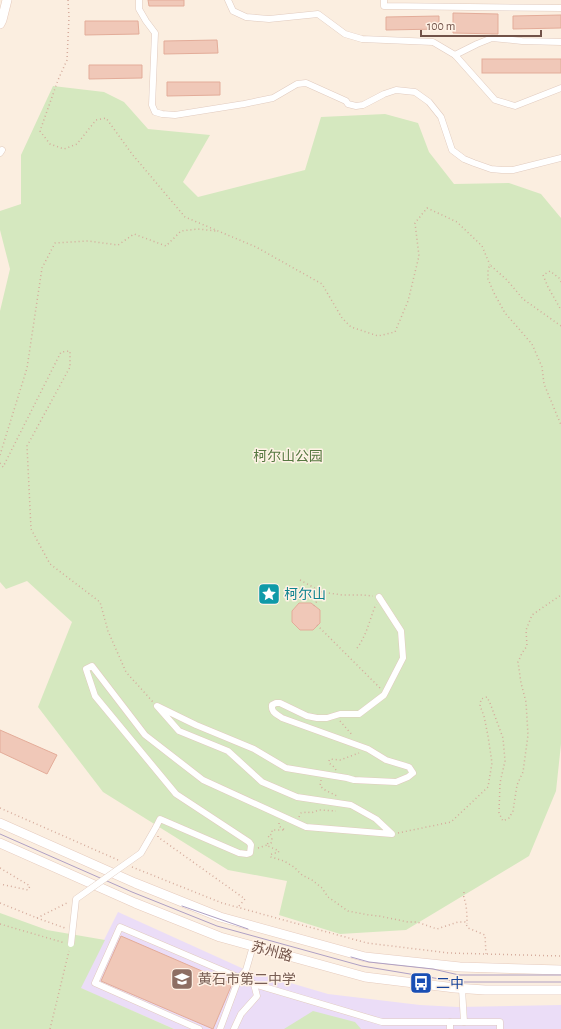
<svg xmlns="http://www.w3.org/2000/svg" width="561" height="1029" font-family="'Alegreya Sans','Noto Sans SC',sans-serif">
<rect width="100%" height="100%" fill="#fbeee0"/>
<polygon fill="#ebddf7" points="118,912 246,970 328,994 420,1005 458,1007 561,1005 561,1029 174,1029 80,988"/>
<g fill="#d5e8bf">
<polygon points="53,86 104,92 124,102 148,129 210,135 183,182 198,197 305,170 321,117 385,114 418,123 429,152 454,184 509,183 541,194 561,218 561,744 556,791 529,856 406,930 340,934 279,915 287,881 228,870 103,792 38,707 72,622 27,581 6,589 0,582 0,311 10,269 0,230 0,211 21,204 21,155"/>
<polygon points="0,913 47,930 105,940 81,988 174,1029 0,1029"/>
<polygon points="313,1011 355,1022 361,1029 284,1029"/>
</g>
<g fill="#f0c8b8" stroke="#e3ac99">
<polygon points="148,0 184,0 184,6 149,6"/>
<polygon points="453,13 498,14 498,34 453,33"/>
<polygon points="561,15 561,28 513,29 513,16"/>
<polygon points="439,16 439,29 386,30 386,17"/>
<polygon points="85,21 138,21 139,34 85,35"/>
<polygon points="217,40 218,53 164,54 164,41"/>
<rect x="482" y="59" width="79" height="14"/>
<polygon points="89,65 142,65 142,78 89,79"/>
<polygon points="167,82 220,82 220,95 167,96"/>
<polygon points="299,603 311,603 320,610 320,623 313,630 300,630 292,622 292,611"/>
<polygon points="0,730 57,755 47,774 0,752"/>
<polygon points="121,936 232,984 213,1029 101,981"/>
</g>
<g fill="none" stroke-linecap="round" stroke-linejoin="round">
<g stroke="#e1cbbf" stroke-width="7">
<g id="street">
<polyline points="139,0 139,9 146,21 155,33 152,105 155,112 162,114 175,115 244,104 273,98 297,84 306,83 346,101 348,104 356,106 363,105 384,94 396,90 415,92 429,102 441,117 452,150 464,159 474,163 491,169 502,170 513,170 561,158"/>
<polyline points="228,0 233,11 246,17 269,19 318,14 345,34 362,39 433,42 455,55 495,100 515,106 561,88"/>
<polyline points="384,0 384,6 561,8"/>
<polyline points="455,55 477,44 492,38 522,41 561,42"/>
<polyline points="0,153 2,150"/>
<path d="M156,827L160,819L239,853L247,854L250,853L251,845L249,842L176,794L95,696L86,669L92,666L145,735L203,780L306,827L392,834L376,819L351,805L297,797L262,782L228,751L179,731L157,706L196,725L254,749L286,768L347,778L354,780L396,782L408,777L413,773L409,767L386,760L368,749L282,718C277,714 271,713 272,705L276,703H280L307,716L317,718H327L340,714H359L384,695L403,658L401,631L379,597"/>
<polyline points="462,989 464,1022"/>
<polyline points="199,1029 95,983 120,927 254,984 382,1022 450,1022"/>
<polyline points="220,1029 239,978 246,970 253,946"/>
<polyline points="234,1029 241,1014 257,996 254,984"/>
<polyline points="450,1029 450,1022 500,1022 500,1029"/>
</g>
</g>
<g stroke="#e6cbbd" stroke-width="10">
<g id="secondary">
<polyline points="0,24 2,20 7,0"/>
<polyline points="0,823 135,883 220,917 365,957 460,967 561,970"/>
<polyline points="0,843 135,903 220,937 365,977 447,987 455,988 485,990 561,990"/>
</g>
</g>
<g stroke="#d5ab9c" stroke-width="1.5" stroke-dasharray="1 3" stroke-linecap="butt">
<polyline points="68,0 69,17 67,60 58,80 40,131 50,144 64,149 77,144 96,120 106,118 132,154 185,217 256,247 322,284 342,318 351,327 378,336 395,332 408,301 419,256 415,223 427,208 457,222 482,246 490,265"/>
<polyline points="561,282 559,278 550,271 543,275 548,287 561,310"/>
<polyline points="561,326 523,299 507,280 490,265 488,269 488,279 494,293 505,313 532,344 542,367 544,384 561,425"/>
<polyline points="0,455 27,368 42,268 55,243 88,241 118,245 134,234 166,246 181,231 198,229 216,231"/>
<polyline points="0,463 3,467 61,352 70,351 70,367 27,446 31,529 50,564 100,602 108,631 126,672 153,702"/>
<polyline points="300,580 322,592 342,595 363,595 373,596"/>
<polyline points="314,606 322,592"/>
<polyline points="317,625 380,688"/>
<path d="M357,648C367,635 370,618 376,604"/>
<polyline points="340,721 353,736"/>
<polyline points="336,770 334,767 329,763 329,761 330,759 340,760 359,753"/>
<polyline points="321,780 320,786 325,790 337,796"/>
<polyline points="0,808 118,860"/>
<polyline points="299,817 301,813 307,812 311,813 319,810 336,811"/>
<polyline points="279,823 279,826 285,830 272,830 272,834 268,836 269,837 272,839 271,843 268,843 267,845 268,846 279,851 278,853 274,853 270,855 271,857 284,861 294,867 302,875 312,880 322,888 328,897 348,911 369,915 379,916 408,922 417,922 437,929 458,922 465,922 468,928 485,935 486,954"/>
<polyline points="398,833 451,822 488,787 492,763 488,736 484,716 480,706 481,699 487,697 490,703 503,738 505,761 500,783 499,813 503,821 509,818 513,811 517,785 523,772 528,735 526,702 521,683 518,662 522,653 527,646 526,630 532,615 561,595"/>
<polyline points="158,836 158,837 245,899 238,907"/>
<polyline points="258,848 267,845"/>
<polyline points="132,867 222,903 367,943 449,953 561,956"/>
<polyline points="0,868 30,886 28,890 0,884"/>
<path d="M464,892C463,900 465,898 466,906C467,912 467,918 467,924"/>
<polyline points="0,903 37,918 65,928"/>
<polyline points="37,918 69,902"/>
<polyline points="0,924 65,943"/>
<polyline points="50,1029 69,951"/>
</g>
<use href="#street" stroke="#fff" stroke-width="6"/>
<use href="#secondary" stroke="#fff" stroke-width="9"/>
<g stroke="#afa0c4" stroke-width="1">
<polyline points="0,834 132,892 217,926 362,966 458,982 561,982"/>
<polyline points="182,906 248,929"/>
<polyline points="351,957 369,962 433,969 459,975 561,975"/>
</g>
<g stroke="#e1cbbf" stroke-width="7" stroke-linecap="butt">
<polyline id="street-bridge" points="71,944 76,899 141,853 156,827"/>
</g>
<use href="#street-bridge" stroke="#fff" stroke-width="6"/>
</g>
<defs>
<g id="sight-square" transform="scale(1.15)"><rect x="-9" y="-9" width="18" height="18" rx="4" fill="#0f9aa8" stroke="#fff2e6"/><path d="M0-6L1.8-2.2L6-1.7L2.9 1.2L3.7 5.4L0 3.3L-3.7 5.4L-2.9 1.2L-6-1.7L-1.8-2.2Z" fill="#fff"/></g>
<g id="school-square" transform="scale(1.15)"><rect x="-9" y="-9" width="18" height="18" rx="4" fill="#8d6e63" stroke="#fff2e6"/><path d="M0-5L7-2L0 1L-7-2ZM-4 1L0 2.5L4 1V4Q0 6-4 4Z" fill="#fff"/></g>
<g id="bus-square" transform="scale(1.15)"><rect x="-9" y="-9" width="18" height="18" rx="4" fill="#1a4fb4" stroke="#fff2e6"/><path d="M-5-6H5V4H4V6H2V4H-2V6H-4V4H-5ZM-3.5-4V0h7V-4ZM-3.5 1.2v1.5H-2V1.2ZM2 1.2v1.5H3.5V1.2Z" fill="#fff"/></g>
</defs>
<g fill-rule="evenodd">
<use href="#sight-square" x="269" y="594"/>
<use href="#school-square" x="182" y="979"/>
<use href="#bus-square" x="421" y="983"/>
</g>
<g text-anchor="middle" stroke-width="3" stroke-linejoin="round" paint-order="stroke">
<g font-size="14" fill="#577841" stroke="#fff2e6">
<text x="288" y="461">柯尔山公园</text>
</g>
<g font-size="14" fill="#0d838f" stroke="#fff2e6" text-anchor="start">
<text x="284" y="599">柯尔山</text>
</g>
<g font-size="14" fill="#715248" stroke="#fff2e6">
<text transform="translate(272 951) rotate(15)" y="5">苏州路</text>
</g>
<g font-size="14" fill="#785e54" stroke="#fff2e6" text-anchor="start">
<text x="198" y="984">黄石市第二中学</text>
</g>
<g font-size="14" fill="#164399" stroke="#fff2e6" text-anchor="start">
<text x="436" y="988">二中</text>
</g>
</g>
<path d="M421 30v6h120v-6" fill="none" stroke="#715248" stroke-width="2"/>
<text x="427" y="30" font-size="12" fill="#715248" stroke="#fff2e6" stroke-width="3" paint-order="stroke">100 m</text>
</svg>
